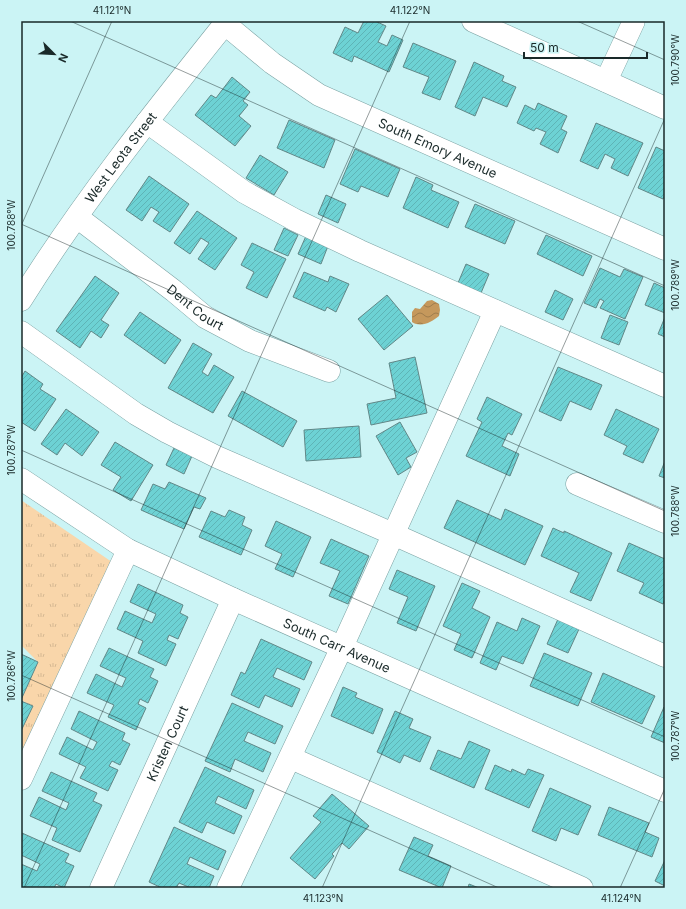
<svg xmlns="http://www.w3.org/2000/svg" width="686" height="909" font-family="Inter,sans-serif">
<defs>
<pattern id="grass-tufts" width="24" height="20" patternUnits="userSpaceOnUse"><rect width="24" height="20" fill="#f9d6aa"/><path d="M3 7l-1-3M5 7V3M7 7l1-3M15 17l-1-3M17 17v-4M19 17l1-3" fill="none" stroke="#d5b892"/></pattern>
<pattern id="water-waves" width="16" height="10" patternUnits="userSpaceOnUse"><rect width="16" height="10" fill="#c5985c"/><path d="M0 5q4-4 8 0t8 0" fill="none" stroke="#9f7c4c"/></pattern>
<pattern id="building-hatch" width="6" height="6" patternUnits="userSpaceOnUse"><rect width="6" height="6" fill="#6dd2d4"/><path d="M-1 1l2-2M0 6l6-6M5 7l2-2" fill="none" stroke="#5eb4b6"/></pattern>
</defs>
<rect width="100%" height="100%" fill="#cbf4f5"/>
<polygon fill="url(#grass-tufts)" points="21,500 109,560 116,563 27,753 21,750 21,731 32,706 21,700 38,662 21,645"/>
<path fill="url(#water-waves)" d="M432,300L439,304L440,310L439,316C432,322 421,328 412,322V312L415,308L420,309L427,301Z"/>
<g fill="url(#building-hatch)" stroke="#618787">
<polygon points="364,21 375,21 386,26 378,42 387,46 392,35 403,40 389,72 354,56 352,62 333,53 345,27 358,33"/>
<polygon points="413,43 456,61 440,100 422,93 429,77 403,67"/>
<polygon points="474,62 504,76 502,81 516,87 507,107 483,97 475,116 455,107"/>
<polygon points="232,77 250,92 243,101 248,105 239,116 251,126 235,146 195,115 211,95 216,98"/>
<polygon points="538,103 567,116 561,129 567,132 558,153 540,144 546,132 536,128 534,131 517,123 525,105 535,110"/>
<polygon points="289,120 335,140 324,168 277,148"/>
<polygon points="596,123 643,143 628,176 611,168 615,159 605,154 598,169 580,161"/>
<polygon points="656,147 665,151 665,195 663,199 638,188"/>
<polygon points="355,149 400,169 388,197 361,186 358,192 340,184"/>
<polygon points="260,155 288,172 274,195 246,178"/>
<polygon points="149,176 189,204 170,232 153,221 159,212 151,207 142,221 126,210"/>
<polygon points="416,177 433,185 431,190 459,202 448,228 403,208"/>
<polygon points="326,195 346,204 338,223 318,214"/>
<polygon points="475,204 515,221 505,244 465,227"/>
<polygon points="197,211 237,238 215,270 198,259 209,243 201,238 190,254 174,243"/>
<polygon points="284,228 298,235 288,256 274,250"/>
<polygon points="546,235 592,256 583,276 537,254"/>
<polygon points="306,236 328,246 321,264 298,254"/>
<polygon points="252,243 286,259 267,298 246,288 254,272 241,265"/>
<polygon points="466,264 489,274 481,293 458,283"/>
<polygon points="600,268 620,277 624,269 643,277 625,319 600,308 604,301 600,299 596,308 584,303"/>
<polygon points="304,272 328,282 330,276 349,284 336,312 327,307 325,311 293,297"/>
<polygon points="95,276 119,293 101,320 109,325 101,338 91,331 80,348 56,331"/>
<polygon points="654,283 665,288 665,313 645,305"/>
<polygon points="555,290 573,299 563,320 545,312"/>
<polygon points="387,295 413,326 384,350 358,319"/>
<polygon points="140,312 181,340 165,364 124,335"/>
<polygon points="610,315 628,322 619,345 601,338"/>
<polygon points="665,317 665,337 658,334"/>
<polygon points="193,343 212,354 202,372 208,376 214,365 234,377 213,413 168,388"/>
<polygon points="415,357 427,413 371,425 367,404 396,398 389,363"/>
<polygon points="558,367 602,385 591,410 570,401 561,421 539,411"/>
<polygon points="25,371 43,384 40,389 56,399 35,431 21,422 21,378"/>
<polygon points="242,391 297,421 283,447 228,416"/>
<polygon points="487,397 522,414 512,435 508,433 502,446 519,454 510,476 466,456 482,422 477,419"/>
<polygon points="66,409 99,432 82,456 65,443 57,455 41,444"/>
<polygon points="616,409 659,429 643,463 623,454 627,446 604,435"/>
<polygon points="400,422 417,452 406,458 411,467 398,475 376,436"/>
<polygon points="359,426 361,457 306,461 304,430"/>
<polygon points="115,442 153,465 131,501 113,490 121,477 101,465"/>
<polygon points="174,448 192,456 184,474 166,465"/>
<polygon points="665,461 665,478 659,476"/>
<polygon points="169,482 206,498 200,509 194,507 184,529 141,510 153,484 165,489"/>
<polygon points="457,500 501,520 505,509 543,526 525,565 444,528"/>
<polygon points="229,510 245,517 242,525 252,530 241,555 199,537 211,511 225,517"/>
<polygon points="276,521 311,537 293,577 275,569 282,554 265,546"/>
<polygon points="553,528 564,533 564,531 612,553 591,601 570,592 579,573 541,556"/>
<polygon points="331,539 369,556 348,604 329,596 340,571 320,563"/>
<polygon points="629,543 665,559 665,599 663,604 639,593 644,583 617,571"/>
<polygon points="397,570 435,586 416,631 397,623 408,597 389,589"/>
<polygon points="462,583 480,591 472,608 490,617 472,658 454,650 461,634 443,626"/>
<polygon points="138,584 183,605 180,613 188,617 178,639 169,635 167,640 176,644 166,666 138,653 143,641 117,629 125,611 152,623 156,614 130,602"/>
<polygon points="522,618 540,626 523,664 502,656 496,670 480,663 497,622 517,631"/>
<polygon points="558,619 579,629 568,653 547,644"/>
<polygon points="261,639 312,662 304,680 277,668 273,677 300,689 292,707 265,695 259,708 231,695 241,672 245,674"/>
<polygon points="109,648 154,669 150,677 158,681 148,703 140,699 138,704 146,708 136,730 108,717 114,705 87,693 96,674 122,687 126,678 100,666"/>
<polygon points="544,653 592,673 578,706 530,686"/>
<polygon points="21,654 38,662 21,700"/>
<polygon points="603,673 655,696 642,724 591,702"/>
<polygon points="343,687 357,693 355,697 383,709 373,734 331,716"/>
<polygon points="21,701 33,706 21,731"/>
<polygon points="232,703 283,726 275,744 248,732 244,741 271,753 263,772 235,759 230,772 205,761"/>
<polygon points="664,707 665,708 665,743 651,737"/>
<polygon points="79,711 125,733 122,740 130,744 120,765 112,761 109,766 118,770 108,791 80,778 86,767 59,754 67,737 93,750 97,742 71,729"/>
<polygon points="395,711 413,719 409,728 431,737 420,762 404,755 400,763 377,752"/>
<polygon points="469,741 490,750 474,788 430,769 438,750 461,759"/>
<polygon points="495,765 511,772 512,769 525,775 528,769 544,775 529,808 485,789"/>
<polygon points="205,767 254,790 246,809 218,796 215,803 242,816 234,834 207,822 202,833 179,822"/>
<polygon points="51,772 97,793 93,801 102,805 80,852 52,840 57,828 30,816 39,797 66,810 69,803 42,791"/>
<polygon points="550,788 591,806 578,835 561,828 556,841 532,831"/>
<polygon points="332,794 369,826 349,849 342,843 332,854 334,856 315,879 290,858 321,822 313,816"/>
<polygon points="609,807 649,823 645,832 659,838 652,857 598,835"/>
<polygon points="174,827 226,851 218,870 190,857 187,864 214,876 209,888 191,888 179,883 176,888 162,888 149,882"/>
<polygon points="22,833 69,854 65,862 74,866 64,888 56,884 54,888 21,888 21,864 37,871 40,864 21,855"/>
<polygon points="414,837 433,845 428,856 451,866 442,888 399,870"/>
<polygon points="665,860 665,886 655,881"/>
<polygon points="469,884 479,888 468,888"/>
</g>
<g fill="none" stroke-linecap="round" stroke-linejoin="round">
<g stroke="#7aa1a2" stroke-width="23">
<g id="minor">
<polyline points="473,21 665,108"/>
<path id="s1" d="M225,24L272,63L319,95L665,249"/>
<polyline points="606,81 634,21"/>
<polyline points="147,122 244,192 295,220 360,251 665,386"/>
<path id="s2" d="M77,217L174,291L205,317L250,341L329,371"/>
<path id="s3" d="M21,300C82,202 155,111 227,21"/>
<polyline points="21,332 136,414 167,432 217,457 393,534 665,656"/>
<path id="s4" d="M21,479L128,550L233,599L665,791"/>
<polyline points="577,484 665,522"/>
<polyline points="291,758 582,888"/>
<polyline points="21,779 128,550"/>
<path id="s5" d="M101,888L233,599"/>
<polyline points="228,888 342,647 495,311"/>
</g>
</g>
<use href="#minor" stroke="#fff" stroke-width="22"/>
</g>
<path fill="none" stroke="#192929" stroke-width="1" stroke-opacity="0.45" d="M70,21L665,286M577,21L665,60M21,224L665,511M21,226L112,21M21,450L665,737M21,675L499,888M24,888L410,21M322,888L665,118M620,888L665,788"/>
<g text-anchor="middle" stroke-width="4" stroke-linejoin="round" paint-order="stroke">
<g font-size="13" fill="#192929" stroke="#cbf4f5">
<text dy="5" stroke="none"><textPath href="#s1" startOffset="248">South Emory Avenue</textPath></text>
<text dy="5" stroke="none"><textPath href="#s3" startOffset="174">West Leota Street</textPath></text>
<text dy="5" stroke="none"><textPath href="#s2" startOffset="149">Dent Court</textPath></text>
<text dy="5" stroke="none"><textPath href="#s4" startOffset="358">South Carr Avenue</textPath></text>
<text dy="5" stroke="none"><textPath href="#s5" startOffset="159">Kristen Court</textPath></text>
</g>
</g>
<rect width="686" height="909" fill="none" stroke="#cbf4f5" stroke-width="44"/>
<g transform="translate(54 54) rotate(114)" stroke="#cbf4f5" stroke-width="3" paint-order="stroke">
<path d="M0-3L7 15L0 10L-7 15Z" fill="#192929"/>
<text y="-6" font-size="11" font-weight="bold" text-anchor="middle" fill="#192929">N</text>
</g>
<path d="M524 52v6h123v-6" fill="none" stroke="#192929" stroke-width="2"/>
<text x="530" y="52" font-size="12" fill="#192929" stroke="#cbf4f5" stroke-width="3" paint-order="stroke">50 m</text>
<rect x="22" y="22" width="642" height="865" fill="none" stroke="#192929" stroke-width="1.5"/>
<g font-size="10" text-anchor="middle" fill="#192929">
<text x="112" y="14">41.121°N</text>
<text x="410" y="14">41.122°N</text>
<text transform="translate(675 60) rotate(-90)" y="4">100.790°W</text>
<text transform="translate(11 225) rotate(-90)" y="4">100.788°W</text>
<text transform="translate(675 285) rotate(-90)" y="4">100.789°W</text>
<text transform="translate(11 450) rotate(-90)" y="4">100.787°W</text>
<text transform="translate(675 511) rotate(-90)" y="4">100.788°W</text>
<text transform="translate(11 676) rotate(-90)" y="4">100.786°W</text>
<text transform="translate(675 736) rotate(-90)" y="4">100.787°W</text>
<text x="323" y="902">41.123°N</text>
<text x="621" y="902">41.124°N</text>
</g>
</svg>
